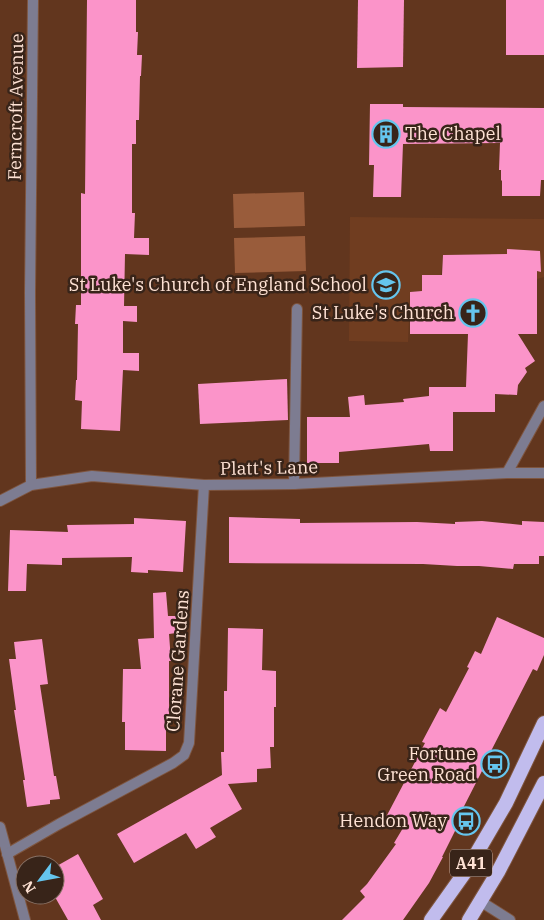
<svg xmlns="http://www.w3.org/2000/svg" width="544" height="920" font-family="'IBM Plex Serif',serif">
<rect width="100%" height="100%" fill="#62361e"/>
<polygon fill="#703d20" points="350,217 544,219 544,277 537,279 490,278 491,254 443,255 441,275 422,275 422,291 410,292 408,342 349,341"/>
<g fill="#995c3b">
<polygon points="304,192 305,226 234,228 233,194"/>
<polygon points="305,236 306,271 235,273 234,238"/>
</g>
<g fill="#fb94c9">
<polygon points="87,0 136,0 136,32 138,32 137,55 142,55 141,76 140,76 139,120 136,120 136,144 132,144 132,213 135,213 134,238 149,238 149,255 125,254 124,306 137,306 137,322 123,321 123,353 139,353 139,371 123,370 120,431 81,429 82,401 75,400 76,380 77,380 78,324 75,324 76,305 81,305 81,193 85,194"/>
<polygon points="358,0 404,0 403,67 357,68"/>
<rect x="506" y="0" width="38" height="55"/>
<polygon points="370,104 403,104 403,107 544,108 544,180 541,180 540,196 502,196 502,181 501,180 501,170 499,170 500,143 403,144 401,197 373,197 374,165 369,165"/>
<polygon points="507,249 540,251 541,272 537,271 537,334 518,334 535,361 525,368 527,372 518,385 517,395 495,394 495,412 453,412 453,451 430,451 429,444 339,452 339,463 307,463 307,417 350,417 348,397 364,395 365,405 404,402 403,399 429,396 429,387 466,387 468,334 410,334 410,292 422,291 422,275 442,275 443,255 507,254"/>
<polygon points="287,379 288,420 200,424 198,384"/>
<polygon points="229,517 300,519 300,523 417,522 455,524 455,522 482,521 522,525 522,521 544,522 544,556 539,556 539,564 514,564 513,569 479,566 457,566 423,564 229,563"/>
<polygon points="134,518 186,521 183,572 148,570 148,573 131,572 132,557 62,558 62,565 27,564 26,591 8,591 10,530 68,532 67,525 134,524"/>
<polygon points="166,592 168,616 176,616 176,633 169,634 171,661 169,661 169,722 166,722 166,751 125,750 125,722 122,722 123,669 141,669 138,639 154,638 153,593"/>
<polygon points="497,617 544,638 544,655 537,671 533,669 491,751 494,752 483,772 482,771 457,820 460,821 442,857 443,857 429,883 403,920 342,920 365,897 360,891 367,884 396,844 394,843 403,828 385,819 425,743 422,742 440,708 446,712 469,668 467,667 475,651 481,654"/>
<polygon points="228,628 263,629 262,670 276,671 276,707 274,707 274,747 270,747 271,768 257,769 257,782 228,784 242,809 210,828 216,837 196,849 186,833 134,863 117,834 222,775 221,752 224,752 224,691 227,691"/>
<polygon points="42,639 48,684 40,685 54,776 56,776 60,799 50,800 50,804 27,807 23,780 25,780 14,710 16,710 9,659 16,659 14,642"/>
<polygon points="78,854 103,899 93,905 101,920 68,920 55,897 55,867"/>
</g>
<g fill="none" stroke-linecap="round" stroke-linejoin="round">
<g stroke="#7e553f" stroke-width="12">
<polyline id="service" points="294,484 297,309"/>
</g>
<g stroke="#7e553f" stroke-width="12">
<g id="minor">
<polyline points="507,473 544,406"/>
<polyline points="31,485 30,293 33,0"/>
<polyline points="0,827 25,920"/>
<polyline points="7,854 59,824 173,763 184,755 189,743 204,485"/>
<polyline points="480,901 510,920"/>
</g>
</g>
<g stroke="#7e553f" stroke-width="12">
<polyline id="tertiary" points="0,501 31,485 92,476 204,485 294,484 507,473 544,473"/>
</g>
<g stroke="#7e553f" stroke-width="16">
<g id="trunk">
<polyline points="431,920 468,868 506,803 544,723"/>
<polyline points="469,920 498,872 544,783"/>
</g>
</g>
<use href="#service" stroke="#7d7c91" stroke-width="10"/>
<use href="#minor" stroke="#7d7c91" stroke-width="10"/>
<use href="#tertiary" stroke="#7d7c91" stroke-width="10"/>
<use href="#trunk" stroke="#c1bced" stroke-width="14"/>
</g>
<defs>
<g id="building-ring" transform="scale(1.4375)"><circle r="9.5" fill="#382419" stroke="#65c5ee" stroke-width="1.5"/><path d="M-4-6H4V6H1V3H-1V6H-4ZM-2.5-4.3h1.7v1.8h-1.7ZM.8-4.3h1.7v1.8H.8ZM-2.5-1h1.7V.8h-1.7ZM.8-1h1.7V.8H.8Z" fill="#65c5ee"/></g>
<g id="school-ring" transform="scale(1.4375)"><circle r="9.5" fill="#382419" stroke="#65c5ee" stroke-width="1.5"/><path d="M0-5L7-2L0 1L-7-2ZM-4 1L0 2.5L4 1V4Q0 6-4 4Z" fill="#65c5ee"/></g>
<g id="church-ring" transform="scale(1.4375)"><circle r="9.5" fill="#382419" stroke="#65c5ee" stroke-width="1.5"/><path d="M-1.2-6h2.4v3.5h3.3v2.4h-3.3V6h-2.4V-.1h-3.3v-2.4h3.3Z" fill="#65c5ee"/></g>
<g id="bus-ring" transform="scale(1.4375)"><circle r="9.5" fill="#382419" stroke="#65c5ee" stroke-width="1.5"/><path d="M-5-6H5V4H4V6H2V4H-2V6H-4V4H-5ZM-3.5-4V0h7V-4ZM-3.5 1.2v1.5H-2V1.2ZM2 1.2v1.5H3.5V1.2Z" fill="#65c5ee"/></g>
</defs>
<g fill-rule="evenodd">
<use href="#building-ring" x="386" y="134"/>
<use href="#school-ring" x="386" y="285"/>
<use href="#church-ring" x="473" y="313"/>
<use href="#bus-ring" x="495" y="764"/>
<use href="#bus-ring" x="466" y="821"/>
</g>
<g text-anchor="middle" stroke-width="5" stroke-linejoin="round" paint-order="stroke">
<rect fill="#382419" stroke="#c3a99c" stroke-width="1" x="450" y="849.5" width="42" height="27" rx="4"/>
<g font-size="16" font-weight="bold" fill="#fee2d4">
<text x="471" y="869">A41</text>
</g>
<g font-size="18" fill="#fee2d4" stroke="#382419">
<text transform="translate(16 107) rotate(-89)" y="6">Ferncroft Avenue</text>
<text transform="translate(269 468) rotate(-1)" y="6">Platt's Lane</text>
<text transform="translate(178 661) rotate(-86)" y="6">Clorane Gardens</text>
</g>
<g font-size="18" fill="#fee2d4" stroke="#382419" text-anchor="end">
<text x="405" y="140" text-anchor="start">The Chapel</text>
<text x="367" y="291">St Luke's Church of England School</text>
<text x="454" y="319">St Luke's Church</text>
<text x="476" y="760">Fortune<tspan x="476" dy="21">Green Road</tspan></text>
<text x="447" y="827">Hendon Way</text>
</g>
</g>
<g transform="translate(40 880) rotate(238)"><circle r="24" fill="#382419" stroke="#877064"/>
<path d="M0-4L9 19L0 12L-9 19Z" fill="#65c5ee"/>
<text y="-8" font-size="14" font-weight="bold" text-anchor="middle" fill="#fee2d4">N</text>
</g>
</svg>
